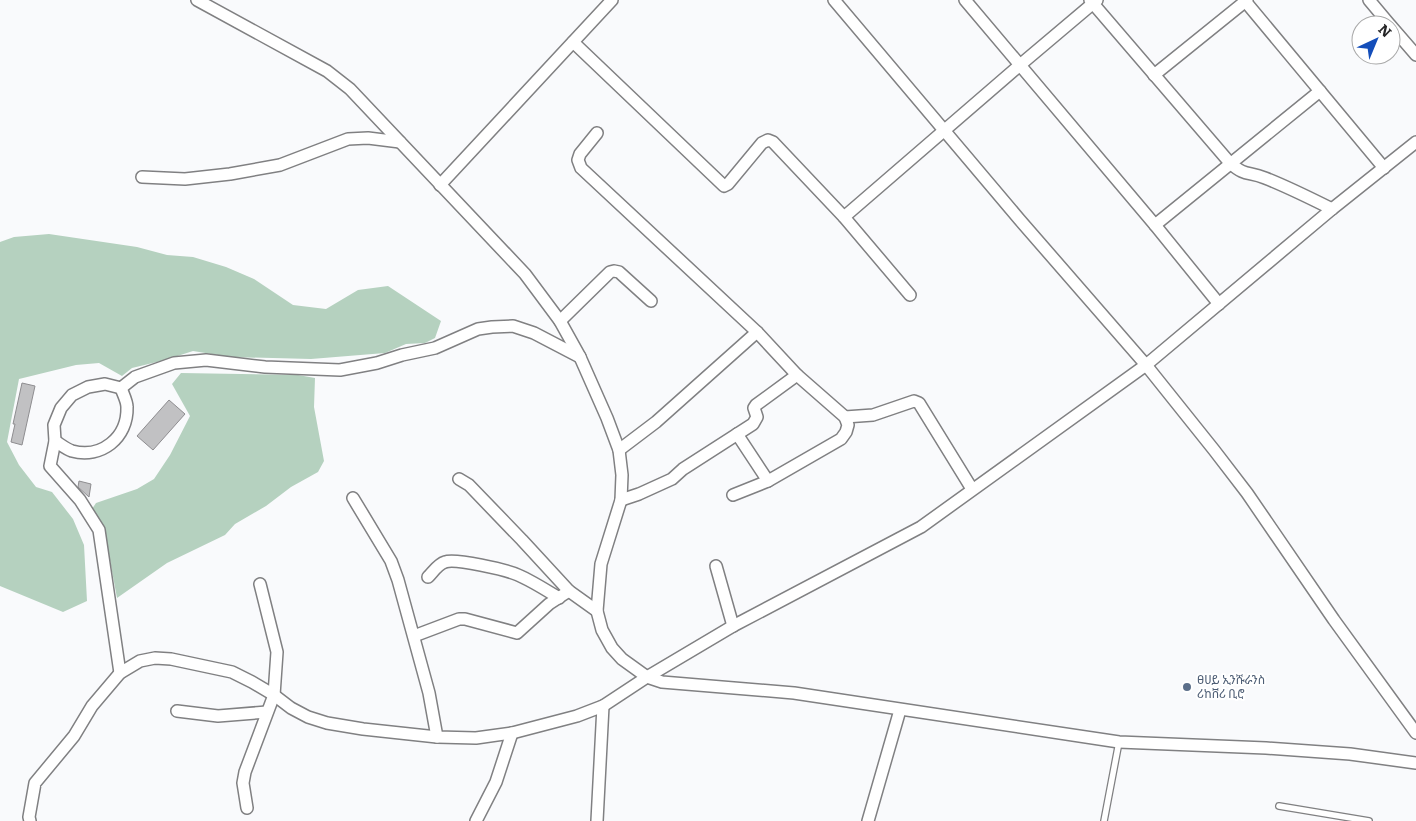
<svg xmlns="http://www.w3.org/2000/svg" width="1416" height="821" font-family="Literata,'Noto Sans Ethiopic',serif">
<rect width="100%" height="100%" fill="#f9fafc"/>
<g fill="#b5d1bf">
<polygon points="49,234 137,247 167,255 193,257 226,267 254,279 293,305 326,309 358,290 388,286 441,321 435,338 425,343 406,344 385,353 311,359 230,357 193,351 165,360 132,368 122,376 99,363 76,365 19,379 7,442 19,465 36,487 52,492 73,519 84,545 87,601 63,612 0,586 0,242 14,237"/>
<polygon points="181,373 298,375 315,378 314,407 324,461 318,472 291,487 266,506 235,524 225,535 167,563 117,598 106,539 92,509 96,503 137,489 154,479 170,455 190,416 172,384"/>
</g>
<g fill="#c1c1c3" stroke="#8e8d90">
<polygon points="22,383 35,386 22,445 11,442 15,424 13,424"/>
<polygon points="169,400 185,414 153,450 137,436"/>
<polygon points="79,481 91,484 89,497 78,487"/>
</g>
<g fill="none" stroke-linecap="round" stroke-linejoin="round">
<g stroke="#808082" stroke-width="8">
<g id="lane">
<polyline points="1279,806 1369,821"/>
<polyline points="1104,821 1119,742"/>
</g>
</g>
<g stroke="#808082" stroke-width="14">
<g id="street">
<polyline points="197,0 327,71 350,89 525,274 560,321 580,357 607,418 619,450 622,475 621,500 601,564 597,611 602,630 612,648 622,659 647,677 662,682 794,693 1119,742 1266,748 1350,754 1416,763"/>
<polyline points="834,0 1019,219 1146,365 1214,450 1247,493 1334,620 1416,733"/>
<polyline points="965,0 1155,225 1219,304"/>
<path d="M1090,0L1230,163C1246,177 1248,171 1265,178C1288,187 1310,198 1332,209"/>
<polyline points="1369,0 1390,25"/>
<polyline points="1245,1 1384,168"/>
<polyline points="1391,26 1416,55"/>
<polyline points="573,42 724,186 728,184 762,143 768,140 773,142 844,217 910,295"/>
<polyline points="1154,75 1247,0"/>
<polyline points="597,133 580,154 578,160 581,168 757,332 797,375 845,417 848,425 846,432 841,439 768,481 733,495"/>
<polyline points="142,177 185,179 230,174 280,165 348,139 368,138 400,142"/>
<polyline points="440,185 612,0"/>
<polyline points="844,217 1020,65 1097,0"/>
<polyline points="1155,225 1320,91"/>
<polyline points="560,321 610,272 614,271 619,272 651,301"/>
<polyline points="121,388 135,377 174,363 206,360 265,367 340,370 377,363 402,355 435,348 478,329 492,327 513,326 534,333 580,357"/>
<polyline points="845,417 873,415 914,401 919,403 972,489"/>
<polyline points="737,434 768,481"/>
<path d="M55,441C60,444 66,449 72,451C101,459 128,438 127,407C127,401 123,394 121,388"/>
<polyline points="619,450 656,422 757,332"/>
<polyline points="459,479 469,485 522,540 569,591 597,611"/>
<polyline points="353,498 391,561 398,580 429,693 437,737"/>
<polyline points="621,500 639,494 672,479 683,469 753,424 757,417 754,408 756,405 797,375"/>
<polyline points="716,566 733,626"/>
<path d="M428,577C433,572 438,564 445,562C455,558 507,570 518,575C532,581 546,590 559,598"/>
<polyline points="414,636 459,619 465,619 517,633 549,604 569,591"/>
<polyline points="120,673 99,530 80,500 50,466 55,441 54,425 61,408 72,395 88,387 105,384 121,388"/>
<polyline points="177,711 218,716 267,712"/>
<polyline points="247,808 243,783 245,772 274,695 277,652 260,584"/>
<polyline points="30,821 29,817 35,783 74,736 92,706 120,673 140,661 155,658 171,659 232,672 252,682 274,695 291,708 308,717 327,723 363,729 437,737 476,738 512,733 577,716 603,706 647,677 733,626 921,527 1146,365 1332,209 1416,142"/>
<polyline points="476,821 496,782 512,733"/>
<polyline points="597,821 603,706"/>
<polyline points="868,821 900,710"/>
</g>
</g>
<use href="#lane" stroke="#fff" stroke-width="5.5"/>
<use href="#street" stroke="#fff" stroke-width="11"/>
</g>
<circle fill="#5c6f8a" stroke="#fff" stroke-width="2" cx="1187" cy="687" r="5"/>
<g text-anchor="middle" stroke-width="4" stroke-linejoin="round" paint-order="stroke">
<g font-size="12" fill="#4e5e75" stroke="#fff" text-anchor="start">
<text x="1197" y="684">ፀሀይ ኢንሹራንስ<tspan x="1197" dy="14">ሪከቨሪ ቢሮ</tspan></text>
</g>
</g>
<g transform="translate(1376 40) rotate(44)"><circle r="24" fill="#ffffff" stroke="#a9a9a9"/>
<path d="M0-4L9 19L0 12L-9 19Z" fill="#144eba"/>
<text y="-8" font-size="14" font-weight="bold" text-anchor="middle" fill="#272728">N</text>
</g>
</svg>
